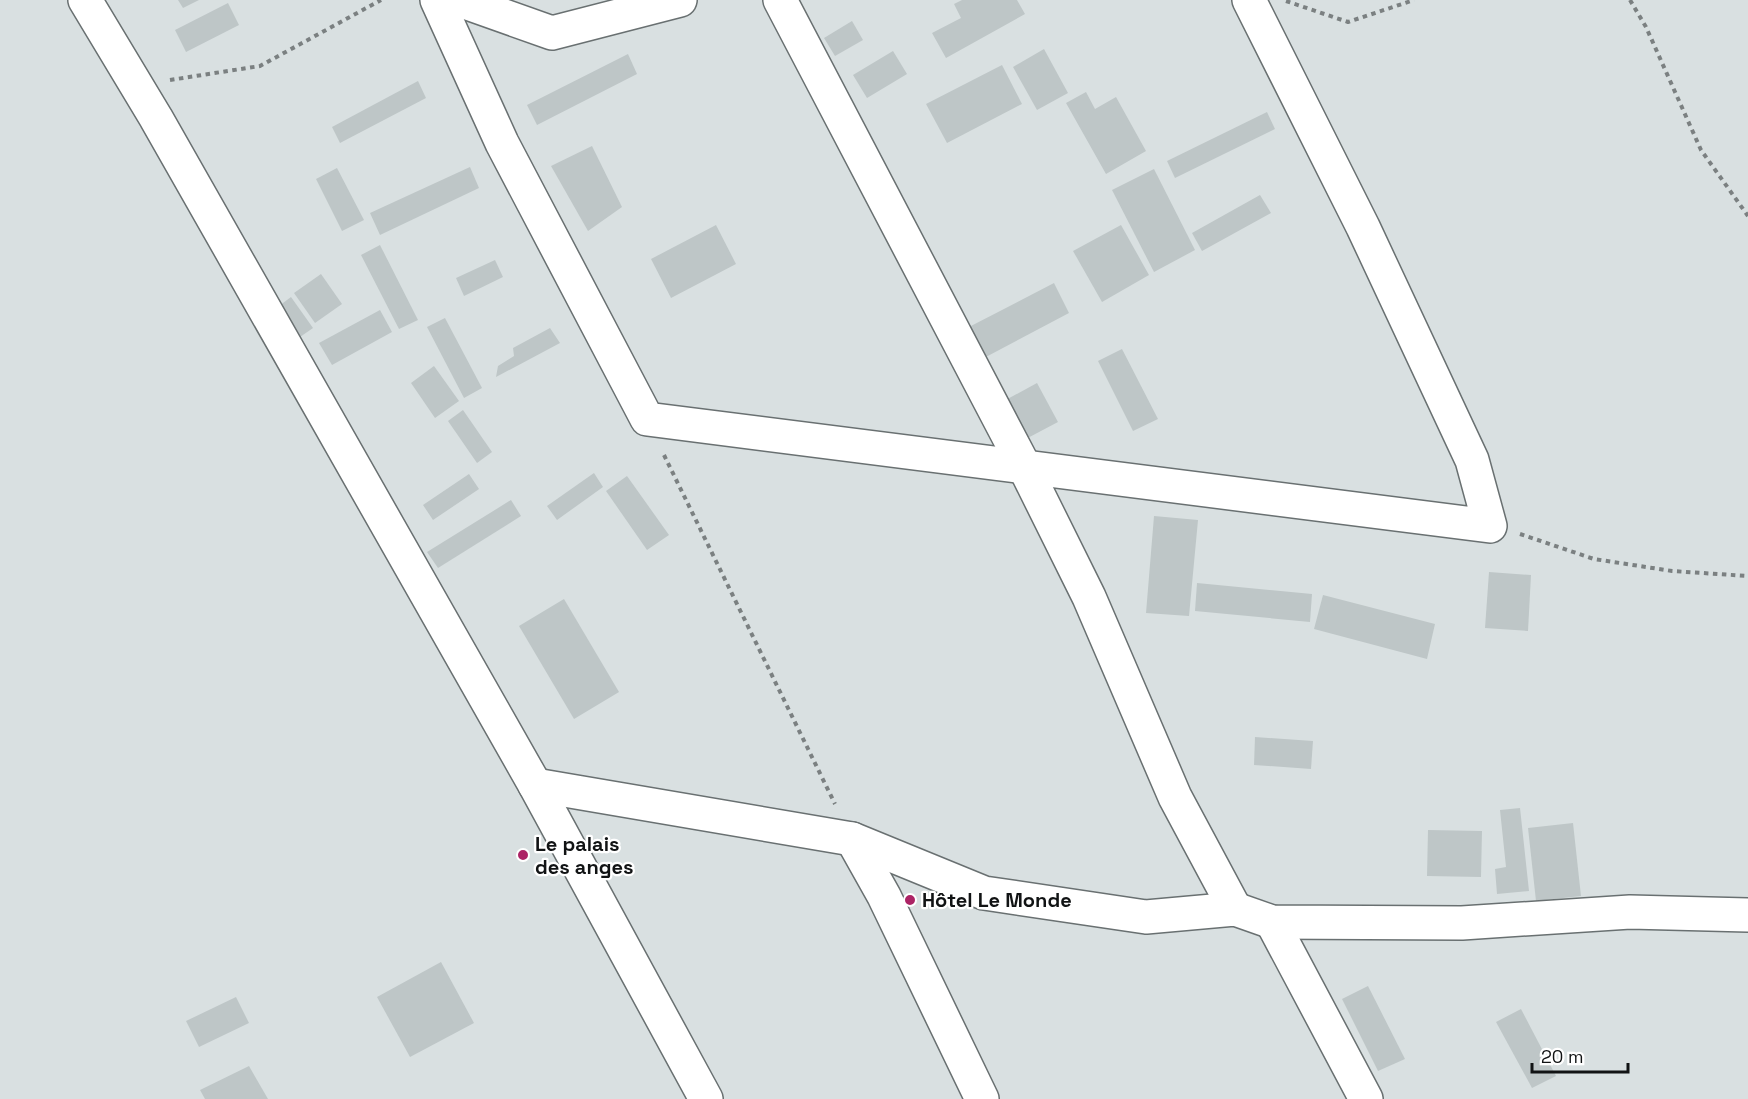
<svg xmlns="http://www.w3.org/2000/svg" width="1748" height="1099" font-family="'Space Grotesk',sans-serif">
<rect width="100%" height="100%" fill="#d9e0e1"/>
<g fill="#bec6c7">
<polygon points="178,0 199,0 183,8"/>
<polygon points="962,0 1017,0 1025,14 946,58 932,33 961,18 954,4"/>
<polygon points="228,3 239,25 186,52 175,30"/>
<polygon points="852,21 863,40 835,56 824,38"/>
<polygon points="1044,49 1068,93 1037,110 1013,67"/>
<polygon points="893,51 907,74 867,98 853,75"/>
<polygon points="628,54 637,74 537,125 527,105"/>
<polygon points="1002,65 1022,104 947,143 926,104"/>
<polygon points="418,81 426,98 340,143 332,127"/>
<polygon points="1086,92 1095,109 1116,97 1146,151 1106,174 1066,103"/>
<polygon points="1267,112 1275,129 1175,178 1167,161"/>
<polygon points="592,146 622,207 588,231 551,166"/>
<polygon points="470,167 479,188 380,235 370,213"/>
<polygon points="337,168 364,220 342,231 316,179"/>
<polygon points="1154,169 1195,250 1154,272 1112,190"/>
<polygon points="1260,195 1271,213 1202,251 1192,233"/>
<polygon points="716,225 736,264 671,298 651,259"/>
<polygon points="1121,225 1149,275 1102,302 1073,251"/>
<polygon points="380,245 418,320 399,329 361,255"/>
<polygon points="495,260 503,277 464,296 456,278"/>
<polygon points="321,274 342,304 315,323 294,293"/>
<polygon points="1054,283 1069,313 984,358 969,327"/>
<polygon points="291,297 313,328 300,337 279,306"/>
<polygon points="380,310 392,332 332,365 319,343"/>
<polygon points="445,318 482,388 464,398 427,327"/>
<polygon points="550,328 560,343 496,377 498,366 514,356 513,348"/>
<polygon points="1122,349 1158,419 1133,431 1098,361"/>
<polygon points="434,366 459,401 435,418 411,383"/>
<polygon points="1037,383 1058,422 1022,441 1002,402"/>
<polygon points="463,410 492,452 477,463 448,421"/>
<polygon points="594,473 603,487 557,520 547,506"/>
<polygon points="469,474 479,489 433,520 423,505"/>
<polygon points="627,476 669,535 647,550 606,491"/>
<polygon points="511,500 521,516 438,568 427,552"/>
<polygon points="1154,516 1198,520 1189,616 1146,613"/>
<polygon points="1489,572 1531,575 1528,631 1485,628"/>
<polygon points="1197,583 1312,594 1310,622 1195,611"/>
<polygon points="1323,595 1435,624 1427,659 1314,629"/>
<polygon points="564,599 619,692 574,719 519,626"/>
<polygon points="1255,737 1313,741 1311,769 1254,765"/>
<polygon points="1520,808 1529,891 1497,894 1495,869 1506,867 1500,810"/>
<polygon points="1573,823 1581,896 1536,901 1528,828"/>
<polygon points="1428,830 1482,831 1481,877 1427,876"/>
<polygon points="441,962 474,1023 410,1057 377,997"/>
<polygon points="1368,986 1405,1059 1378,1071 1342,999"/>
<polygon points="236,997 249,1023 199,1047 186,1021"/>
<polygon points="1521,1009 1556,1076 1532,1088 1496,1022"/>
<polygon points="249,1066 268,1099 205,1099 200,1090"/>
</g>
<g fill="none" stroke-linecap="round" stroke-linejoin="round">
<g stroke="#697071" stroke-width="36">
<g id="minor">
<polyline points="85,0 156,118 535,785 706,1099"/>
<polyline points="437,0 502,143 647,419 1490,526 1472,460 1363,227 1249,0"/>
<polyline points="459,0 552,33 680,0"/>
<polyline points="780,0 1024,466 1089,597 1175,797 1235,909"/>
<polyline points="535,785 852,839 984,893 1146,917 1235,909 1272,922 1462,923 1630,912 1748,915"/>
<polyline points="852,839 884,896 982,1099"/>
<polyline points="1272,922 1366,1099"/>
</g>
</g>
<g stroke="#7b8081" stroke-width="4" stroke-dasharray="4.5 4.5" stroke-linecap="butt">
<polyline points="1630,0 1646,27 1701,150 1748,216"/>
<polyline points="1286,1 1348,22 1414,0"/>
<polyline points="170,80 260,66 381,0"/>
<polyline points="664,455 835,804"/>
<polyline points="1520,534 1594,559 1672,571 1748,576"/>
</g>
<use href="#minor" stroke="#fff" stroke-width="33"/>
</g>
<g fill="#ac2365" stroke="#fff" stroke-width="2">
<circle cx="523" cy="855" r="6"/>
<circle cx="910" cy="900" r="6"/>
</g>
<g text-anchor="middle" stroke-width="4.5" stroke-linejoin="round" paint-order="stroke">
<g font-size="20" font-weight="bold" fill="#111314" stroke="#fff" text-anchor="start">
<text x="535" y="851">Le palais<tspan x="535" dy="23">des anges</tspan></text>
<text x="922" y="907">Hôtel Le Monde</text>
</g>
</g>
<path d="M1532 1063v9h96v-9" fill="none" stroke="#111314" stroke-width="3"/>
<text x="1541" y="1063" font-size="18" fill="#111314" stroke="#ffffff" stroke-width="4.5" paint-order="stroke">20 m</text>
</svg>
